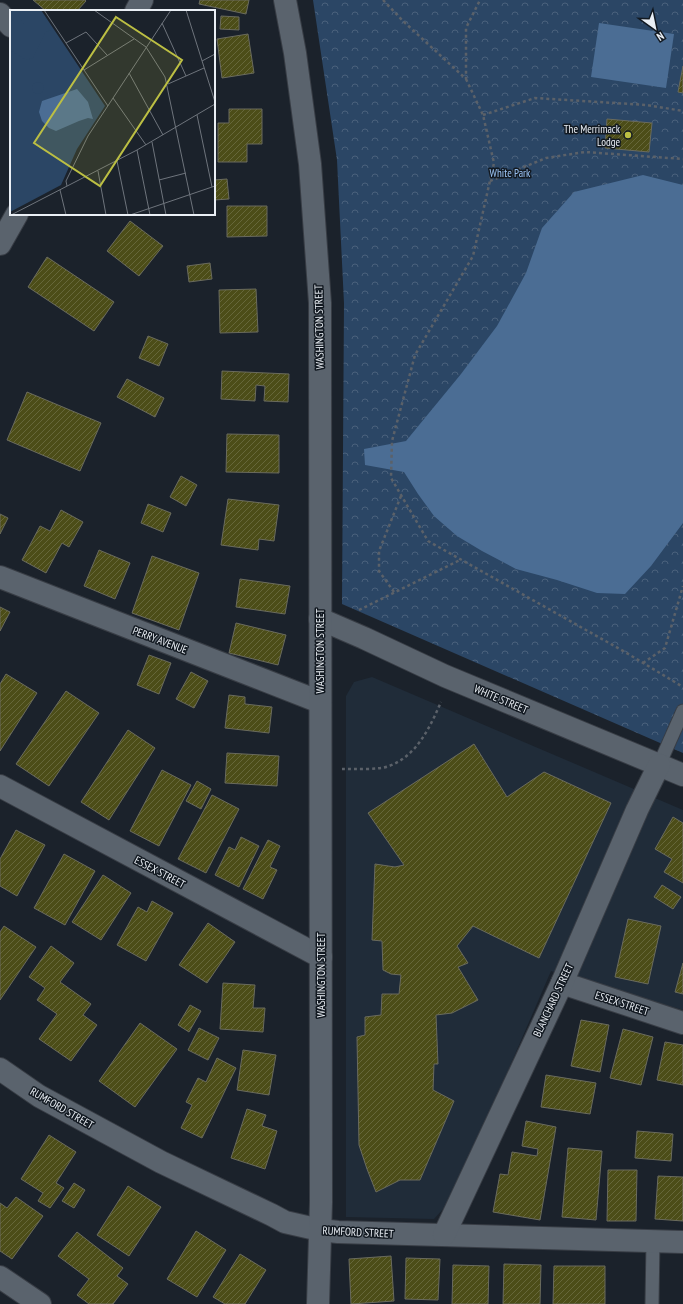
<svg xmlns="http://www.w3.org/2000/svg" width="683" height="1304" font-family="'PT Sans Narrow',sans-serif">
<defs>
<pattern id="forest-crowns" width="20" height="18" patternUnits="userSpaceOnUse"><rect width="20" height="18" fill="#2b4665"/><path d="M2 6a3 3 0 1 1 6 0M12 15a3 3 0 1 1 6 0" fill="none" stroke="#4a617c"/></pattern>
<pattern id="building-hatch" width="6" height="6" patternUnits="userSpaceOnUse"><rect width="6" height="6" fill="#4c4d18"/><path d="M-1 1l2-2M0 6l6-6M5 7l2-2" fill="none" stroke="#66673a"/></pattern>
</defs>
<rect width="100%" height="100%" fill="#1b222b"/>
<polygon fill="#202c39" points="372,677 683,810 683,1010 551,971 453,1198 434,1219 346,1217 346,696 354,682"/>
<polygon fill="url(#forest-crowns)" points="313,0 683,0 683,753 342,604 344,303 337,160"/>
<g fill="#4b6d94">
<polygon points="599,23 674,34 666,88 591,77"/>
<polygon points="643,175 683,185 683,523 651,566 625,594 597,593 557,580 516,569 482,551 457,536 434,516 418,494 404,472 365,465 364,449 406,441 461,374 497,326 526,273 542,228 574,192"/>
</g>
<g fill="url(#building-hatch)" stroke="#6a6b5e">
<polygon points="33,0 85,0 86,1 77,11 46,11"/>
<polygon points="200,0 249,0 246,14 199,4"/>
<polygon points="221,16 239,17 239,30 220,29"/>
<polygon points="248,34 254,73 222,78 217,39"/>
<polygon points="683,66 683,93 678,92"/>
<polygon points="229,109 262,109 262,144 247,144 247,162 218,162 218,123 229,123"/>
<polygon points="607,119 652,123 649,152 605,148"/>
<polygon points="227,179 229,199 214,200 214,180"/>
<polygon points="227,206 267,206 267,236 227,237"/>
<polygon points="130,221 163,246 139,276 107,251"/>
<polygon points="47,257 114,302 94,331 28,287"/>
<polygon points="210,263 212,279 189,282 187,266"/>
<polygon points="256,289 258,332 220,333 219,290"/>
<polygon points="148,336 168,344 159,366 139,358"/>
<polygon points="222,371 289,374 288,402 264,401 265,386 256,385 255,401 221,399"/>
<polygon points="127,379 164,398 155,417 117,397"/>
<polygon points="27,392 101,423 80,471 7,440"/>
<polygon points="227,434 279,435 279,473 226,472"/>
<polygon points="181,476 197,485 186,506 170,497"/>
<polygon points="228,499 279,505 274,541 259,539 258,550 221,545"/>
<polygon points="148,504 171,513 163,532 141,523"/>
<polygon points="61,510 83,522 69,547 62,543 46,573 22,560 40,526 50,531"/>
<polygon points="0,514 8,518 0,534"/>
<polygon points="99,550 130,563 115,599 84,586"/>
<polygon points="152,556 199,573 179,630 132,613"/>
<polygon points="240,579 290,586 285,614 236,607"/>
<polygon points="0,607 10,612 0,631"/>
<polygon points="236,623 286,635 278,665 229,653"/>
<polygon points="149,655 171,663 159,694 137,685"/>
<polygon points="191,672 208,681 194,708 176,699"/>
<polygon points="6,674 37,693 0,751 0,684"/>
<polygon points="66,691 99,713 49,786 16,764"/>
<polygon points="229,695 245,697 245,704 272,707 269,733 225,728"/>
<polygon points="128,730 155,748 109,820 81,802"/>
<polygon points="474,744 507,797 544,772 611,803 539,958 473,926 457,946 468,963 458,967 478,1000 452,1013 436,1015 438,1064 434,1064 433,1090 454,1101 420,1180 400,1180 376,1192 367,1169 359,1145 357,1037 365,1035 365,1017 381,1015 382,994 399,994 401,975 391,974 383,970 382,941 372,940 375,864 395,867 404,865 368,813"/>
<polygon points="227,753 279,756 277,786 225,783"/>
<polygon points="162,770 191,785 159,846 130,831"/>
<polygon points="197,781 211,789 201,809 186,801"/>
<polygon points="212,795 239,809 206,873 178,859"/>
<polygon points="673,817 683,823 683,883 664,872 672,859 655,849"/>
<polygon points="16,830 45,845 17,896 0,886 0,859"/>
<polygon points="241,837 259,846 239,887 215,875 229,847 235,850"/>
<polygon points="268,840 280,846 270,867 277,870 263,899 243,889"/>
<polygon points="64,854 95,871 65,925 34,908"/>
<polygon points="103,875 131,893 101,940 72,922"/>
<polygon points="662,885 681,897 673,909 654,897"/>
<polygon points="152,901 173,913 146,961 117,945 138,907 147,912"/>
<polygon points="628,919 661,926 648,984 615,977"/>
<polygon points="208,923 235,942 207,983 179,965"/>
<polygon points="4,926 36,947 0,1000 0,932"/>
<polygon points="51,946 74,963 60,982 91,1004 83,1015 97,1025 71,1061 39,1039 57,1014 37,1000 45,988 29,977"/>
<polygon points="683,963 683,994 675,992"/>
<polygon points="223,983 255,985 253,1008 265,1008 263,1032 220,1029"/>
<polygon points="190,1005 201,1011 189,1032 178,1025"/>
<polygon points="581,1020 609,1025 600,1072 571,1066"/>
<polygon points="140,1023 177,1049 135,1107 99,1081"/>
<polygon points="199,1028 219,1038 208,1060 188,1050"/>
<polygon points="623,1029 653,1037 641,1085 610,1078"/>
<polygon points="665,1042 683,1045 683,1085 657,1080"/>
<polygon points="243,1050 276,1055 269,1095 237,1090"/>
<polygon points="217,1058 236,1068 202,1138 181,1128 192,1105 186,1102 198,1078 206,1082"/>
<polygon points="546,1075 596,1083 590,1114 541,1107"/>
<polygon points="247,1109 266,1115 262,1126 277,1131 265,1169 231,1158"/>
<polygon points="526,1121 556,1127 540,1220 493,1212 500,1174 508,1175 512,1152 537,1156 538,1149 522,1146"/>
<polygon points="637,1131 673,1134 671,1161 635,1158"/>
<polygon points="49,1135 76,1152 56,1183 64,1188 50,1208 38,1201 43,1193 21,1179"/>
<polygon points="568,1148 602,1151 596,1220 562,1217"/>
<polygon points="608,1170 637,1170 636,1221 607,1221"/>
<polygon points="658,1176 683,1177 683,1221 655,1219"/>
<polygon points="74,1183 85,1190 74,1208 62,1201"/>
<polygon points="128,1186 161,1207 129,1256 97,1235"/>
<polygon points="16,1197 43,1216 12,1259 0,1251 0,1203 7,1208"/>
<polygon points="196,1231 226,1250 197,1297 167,1279"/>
<polygon points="77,1232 123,1268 117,1276 128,1284 113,1304 89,1304 77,1295 89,1279 58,1256"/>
<polygon points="240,1254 266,1270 245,1304 225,1304 213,1297"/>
<polygon points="391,1256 394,1301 351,1304 349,1259"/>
<polygon points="406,1258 440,1259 438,1300 405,1299"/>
<polygon points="504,1264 541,1265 540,1304 503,1304"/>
<polygon points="453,1265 489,1266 488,1304 452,1304"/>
<polygon points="554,1266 605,1266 605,1304 553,1304"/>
</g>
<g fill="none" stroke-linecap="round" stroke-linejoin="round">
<g stroke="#383d45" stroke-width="15">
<g id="service">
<polyline points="659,765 683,711"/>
<polyline points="652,1304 653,1241"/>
</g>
</g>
<g stroke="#383d45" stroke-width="24">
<g id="minor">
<polyline points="0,14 11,26"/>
<polyline points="0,577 320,702"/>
<polyline points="320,619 364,638 445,676 683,775"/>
<polyline points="0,786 321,957"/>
<polyline points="562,983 683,1023"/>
<polyline points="0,1069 39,1096 161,1162 272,1215 285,1222 320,1230 338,1232 683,1242"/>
<polyline points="444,1235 562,983 637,810 659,765"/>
<polyline points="0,1277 40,1304"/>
</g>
</g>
<g stroke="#383d45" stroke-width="24">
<g id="tertiary">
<polyline points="285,0 295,53 310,164 320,303 321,1202 318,1304"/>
<polyline points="136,11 142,0"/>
<polyline points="0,244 17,214"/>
</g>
</g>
<g stroke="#5b6169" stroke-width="2.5" stroke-dasharray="3 3" stroke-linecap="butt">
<polyline points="383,0 403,21 466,79 466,28 480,0"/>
<polyline points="466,79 483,115 494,163 473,256 415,355 392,441 391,478 428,541 625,652 683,687"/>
<polyline points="483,115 535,98 647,105 683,111"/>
<polyline points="490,181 546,158 585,152 683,159"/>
<polyline points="394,592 379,571 379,551 401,496"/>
<polyline points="359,610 460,560"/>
<polyline points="643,663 665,648 683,586"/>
<path d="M342,769C355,769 379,770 389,766C417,756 430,727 441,702"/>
</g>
<use href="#service" stroke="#5a636d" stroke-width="13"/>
<use href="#minor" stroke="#5a636d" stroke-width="22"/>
<use href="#tertiary" stroke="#5a636d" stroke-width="22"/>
</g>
<circle fill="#bcbf43" stroke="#121921" stroke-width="1.5" cx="628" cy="135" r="4"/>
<g text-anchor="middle" stroke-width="3" stroke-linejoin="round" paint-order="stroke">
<g font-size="11" fill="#eaeff5" stroke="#121921" text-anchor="end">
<text x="620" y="133">The Merrimack<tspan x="620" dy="13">Lodge</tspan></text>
</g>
<g font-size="11" fill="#9cc5f7" stroke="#121921">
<text x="510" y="177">White Park</text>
</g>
<g font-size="11" fill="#eaeff5" stroke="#121921">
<text transform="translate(319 327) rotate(-91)" y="4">WASHINGTON STREET</text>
<text transform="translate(160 640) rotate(21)" y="4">PERRY AVENUE</text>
<text transform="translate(320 651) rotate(-90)" y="4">WASHINGTON STREET</text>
<text transform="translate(501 699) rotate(23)" y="4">WHITE STREET</text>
<text transform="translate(160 872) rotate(28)" y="4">ESSEX STREET</text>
<text transform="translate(321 975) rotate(-90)" y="4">WASHINGTON STREET</text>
<text transform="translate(553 1000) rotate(-65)" y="4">BLANCHARD STREET</text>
<text transform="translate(622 1003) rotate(18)" y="4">ESSEX STREET</text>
<text transform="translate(62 1108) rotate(30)" y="4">RUMFORD STREET</text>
<text transform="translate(358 1232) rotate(3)" y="4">RUMFORD STREET</text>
</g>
</g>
<g transform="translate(10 10)">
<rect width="205" height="205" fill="#1b222b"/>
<path d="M0,0H31L95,96L67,139L51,175L0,202Z" fill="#2b4665"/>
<path d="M16,0H30L42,19L35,23L23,48L16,50L0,40V12L6,9L9,14H14L8,5ZM22 78a6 6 0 1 1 12 0a6 6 0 1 1-12 0Z" fill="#2b4665"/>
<path d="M67,79L78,92L83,109L78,108L69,111L46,121L39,118L32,111L29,102L32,91Z" fill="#4b6d94"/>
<path fill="none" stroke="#6e747c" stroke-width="1" d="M34,0L98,96M84,0L136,37L155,67L184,205M176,0L205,92M152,13L176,66M56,33L76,22L97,45M192,51L205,44M74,60L124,29M119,63L153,125M158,74L194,58M103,88L136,135M187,105L202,177M142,132L156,205M127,140L140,205M107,151L118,205M88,161L96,205M149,170L176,163M57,176L56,171L78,126L161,0M50,180L56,205M1,205L127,140L205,94M120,205L205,176"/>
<path fill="#bcbf43" fill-opacity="0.15" stroke="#bcbf43" stroke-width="2" d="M106,7L172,50L90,176L24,133Z"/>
<rect width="205" height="205" fill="none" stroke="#eaeff5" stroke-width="2"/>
</g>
<g transform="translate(655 28) rotate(147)" stroke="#121921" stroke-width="3" paint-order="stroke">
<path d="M0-3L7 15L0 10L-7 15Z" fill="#eaeff5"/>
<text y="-6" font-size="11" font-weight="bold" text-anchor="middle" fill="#eaeff5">N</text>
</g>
</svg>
